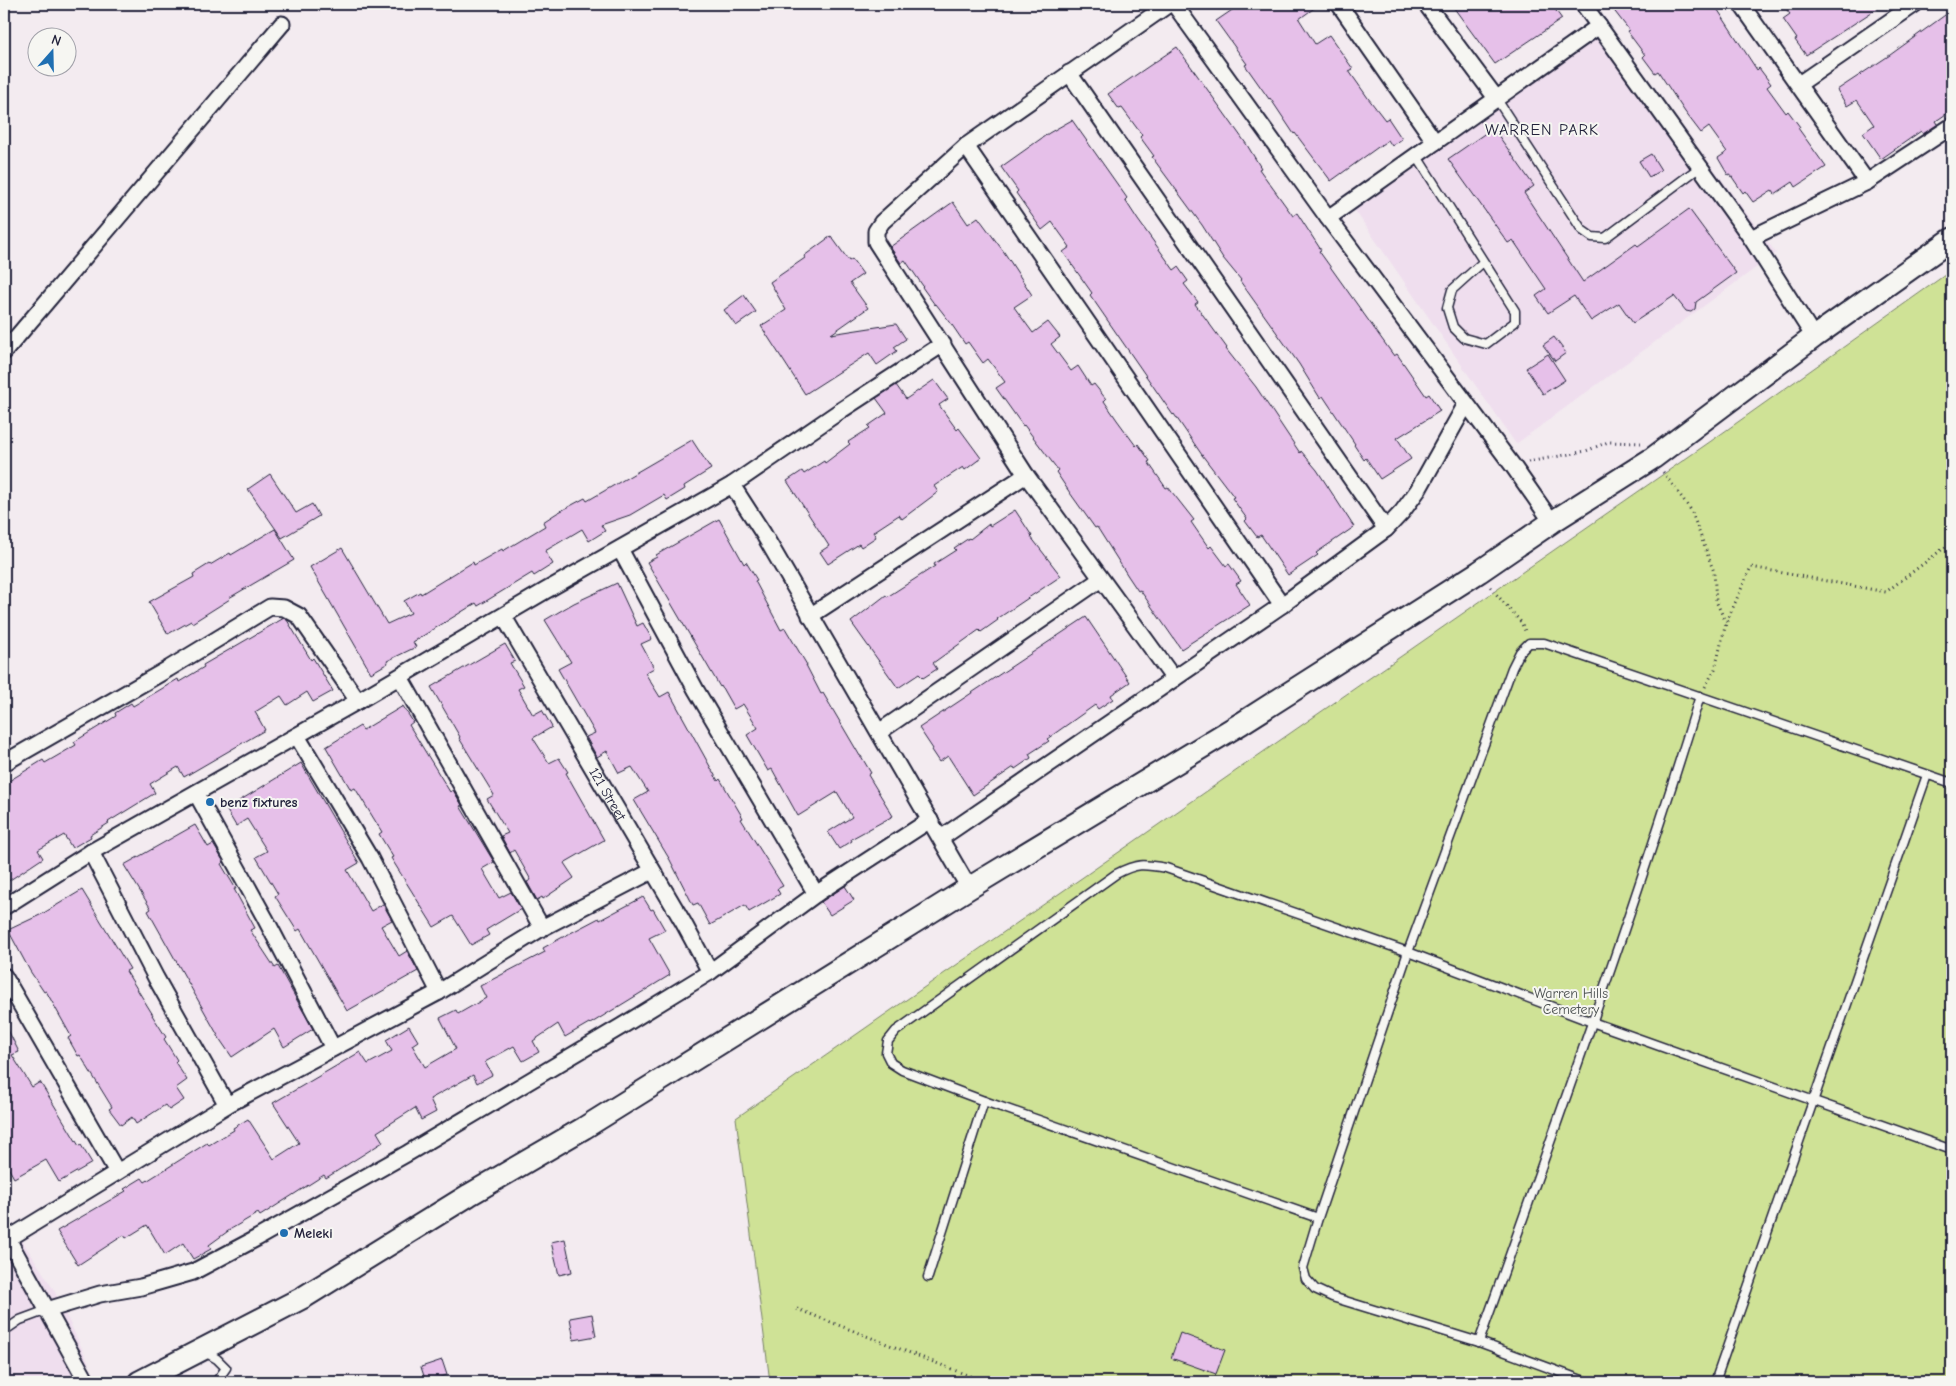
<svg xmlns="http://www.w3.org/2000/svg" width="1956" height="1386" font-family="'Comic Neue',sans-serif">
<rect width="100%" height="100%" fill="#f3ebf0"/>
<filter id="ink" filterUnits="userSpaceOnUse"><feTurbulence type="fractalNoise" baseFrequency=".02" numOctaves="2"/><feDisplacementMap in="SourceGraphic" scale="10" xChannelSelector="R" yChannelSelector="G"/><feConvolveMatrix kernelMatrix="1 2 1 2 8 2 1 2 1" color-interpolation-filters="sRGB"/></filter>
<g filter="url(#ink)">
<g fill="#efdeee">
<polygon points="1601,17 1776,253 1516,444 1345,196"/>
<polygon points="4,1212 54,1290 89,1363 60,1382 4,1382"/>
</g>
<polygon fill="#cfe296" stroke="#788268" points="1952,270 1952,1382 770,1382 736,1118 1714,439"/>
<g fill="#e6c0e9" stroke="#22223b">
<polygon points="1241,4 1320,4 1299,19 1315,44 1329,35 1353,69 1349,71 1368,98 1385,120 1388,118 1402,139 1392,146 1388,140 1331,181 1295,133 1294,134 1270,98 1269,99 1245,65 1247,64 1216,21"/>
<polygon points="1451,4 1551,4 1562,19 1495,64"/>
<polygon points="1609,4 1714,4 1757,70 1759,68 1771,84 1767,87 1786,113 1788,111 1800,127 1798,128 1826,167 1796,187 1793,182 1775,194 1772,190 1753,202 1745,191 1743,193 1730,174 1728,175 1718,158 1727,152 1709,127 1701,133 1685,112 1658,71 1655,73 1643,57 1645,55 1627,31 1629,30"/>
<polygon points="1782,4 1884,4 1806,55 1795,40 1797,39 1783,19 1790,14"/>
<polygon points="1952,10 1952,110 1936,121 1938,124 1923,134 1921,131 1881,159 1863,133 1874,125 1857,100 1847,106 1837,90 1890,55"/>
<polygon points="1177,47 1247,145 1261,168 1259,169 1272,187 1293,216 1297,213 1321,250 1319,251 1366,317 1394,356 1397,354 1426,396 1429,394 1440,411 1397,438 1411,459 1380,479 1366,458 1364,460 1354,445 1355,444 1323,396 1320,398 1299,364 1240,281 1241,280 1223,258 1202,225 1152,157 1154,156 1140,137 1142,135 1122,108 1119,109 1108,94"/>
<polygon points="1072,120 1127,198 1125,200 1138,220 1174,270 1178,267 1188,281 1184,284 1198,302 1195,304 1227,348 1226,349 1256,387 1300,453 1301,451 1317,470 1354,527 1316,553 1318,555 1288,575 1261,535 1257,537 1245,521 1247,519 1232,498 1234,497 1202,455 1174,414 1173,415 1090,295 1092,293 1063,252 1070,247 1052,222 1042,230 1016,193 1018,191 1001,167 1049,133"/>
<polygon points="1493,128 1534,186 1524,193 1583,282 1636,244 1638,246 1689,209 1736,273 1696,302 1695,309 1691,312 1686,311 1674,296 1633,323 1619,303 1591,321 1574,296 1548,313 1536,296 1546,289 1513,240 1508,243 1448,159"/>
<polygon points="1651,154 1661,170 1649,177 1639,161"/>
<polygon points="953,202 968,224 978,217 1004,252 1032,295 1014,307 1033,333 1048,322 1060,337 1051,344 1071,371 1078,366 1091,386 1094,384 1106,399 1104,401 1117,420 1136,446 1138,444 1150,461 1148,462 1166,488 1168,487 1194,520 1191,522 1209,548 1211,546 1226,566 1229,564 1241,581 1236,584 1250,605 1181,649 1140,590 1138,591 1128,576 1097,527 1095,528 1070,493 1056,472 1058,470 1024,425 1023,426 996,388 1005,382 988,359 983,363 968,342 965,344 950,322 936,304 935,305 922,287 923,286 905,260 901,263 890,247"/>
<polygon points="831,236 849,261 852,259 863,274 850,283 868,308 831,334 896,324 906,339 894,347 897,351 877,365 869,353 805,394 761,326 786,310 770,282 805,258 804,256"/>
<polygon points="744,295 756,312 736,326 724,310"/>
<polygon points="1554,337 1566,353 1555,361 1543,345"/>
<polygon points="1548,354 1565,380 1543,394 1526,368"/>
<polygon points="934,380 948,399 939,405 957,430 959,428 981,458 965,470 963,467 934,486 938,492 902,519 899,515 873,532 876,537 861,547 859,544 828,564 820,552 829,546 787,481 802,471 804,474 824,461 825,463 850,444 848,442 870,428 868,426 887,413 876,398 896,385 906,399"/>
<polygon points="692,440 711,469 684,486 685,489 667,500 664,495 630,515 601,525 605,531 589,541 582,529 545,551 553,564 534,576 532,573 478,606 476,603 413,642 416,647 387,661 388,663 371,673 310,567 342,548 387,624 411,613 404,601 420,592 421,594 473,562 474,565 502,549 503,551 545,526 543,522 557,513 585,498 587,501"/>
<polygon points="270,474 296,513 312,504 319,516 282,538 248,489"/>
<polygon points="1015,510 1032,536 1031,537 1061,576 997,619 998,620 981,632 979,630 933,663 937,669 923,678 919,674 898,688 851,622 886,595 887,597 935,566 934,564 956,550 954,548 969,538 970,539 989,524 990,526"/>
<polygon points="719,519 744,564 746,562 757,580 755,581 781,630 785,628 807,665 806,665 821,694 823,693 860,756 861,756 871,773 868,775 893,816 851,839 852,841 839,849 828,832 852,817 837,792 798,816 772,769 768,771 747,735 758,728 743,704 734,709 721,686 720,687 647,562 657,557 656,555"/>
<polygon points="275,529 294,560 229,598 230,599 192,623 191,621 168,634 149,602 194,577 193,574 209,564 210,565 230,553 231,555"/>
<polygon points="617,583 637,626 643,623 652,639 641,644 654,668 645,673 660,697 669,692 718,781 720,779 743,818 741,819 783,886 777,889 780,894 749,912 745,905 710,925 698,903 693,905 670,860 634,800 648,792 632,767 619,773 607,751 597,757 586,737 595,733 558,669 571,662 545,620 574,603"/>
<polygon points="1086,617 1130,682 1111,695 1113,699 1098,709 1095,705 1047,739 1049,741 1029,754 1031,758 1015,769 1014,767 973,795 948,756 939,762 931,750 933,749 919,728"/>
<polygon points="284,618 287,620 311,660 313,658 333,691 313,702 307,692 287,705 281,696 255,712 265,730 184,777 178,767 150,784 155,793 108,822 109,823 90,835 91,837 72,848 64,835 38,850 43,858 4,884 4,784 43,760 45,763 76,745 74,742 116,716 115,713 131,703 133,706 178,679 179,682 204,667 203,665"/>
<polygon points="505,644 515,661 510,663 524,686 518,689 533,715 542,710 552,727 533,738 549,763 559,758 568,772 566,773 604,840 564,863 574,878 543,899 542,897 537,900 527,882 531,880 514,850 510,853 501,836 508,833 487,799 494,795 459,738 460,737 431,687"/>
<polygon points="403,706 413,722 409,725 450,792 453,790 462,805 460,806 494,862 482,869 499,898 511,892 521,909 486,930 489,935 471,945 453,916 434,927 391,858 393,857 379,834 382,832 355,788 351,790 326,747 360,726 363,730"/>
<polygon points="301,763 359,863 347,870 371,911 383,904 392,920 381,926 399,956 407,951 418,971 347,1011 300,929 297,931 275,896 278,894 256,857 267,851 247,819 236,826 226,809"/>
<polygon points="195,825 208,847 213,844 224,862 221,864 236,889 234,889 255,928 250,930 275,968 278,966 313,1029 284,1047 274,1029 232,1057 221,1041 148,911 151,909 124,865"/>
<polygon points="845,886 854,900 830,915 821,902"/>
<polygon points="82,890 130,969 126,971 153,1015 152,1015 166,1037 164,1039 177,1060 175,1062 187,1080 176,1088 184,1100 169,1110 165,1105 136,1124 132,1117 121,1125 109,1109 112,1107 80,1055 78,1056 68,1038 71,1036 46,991 44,992 30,971 8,930 42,914"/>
<polygon points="643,897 651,910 653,909 665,930 649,938 670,975 590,1024 589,1023 565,1037 558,1024 533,1041 539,1052 523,1061 514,1046 485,1062 492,1075 477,1083 473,1075 430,1099 436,1112 421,1120 415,1108 377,1132 383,1142 326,1178 324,1175 260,1216 258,1213 231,1229 209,1245 211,1249 193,1259 183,1243 165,1255 147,1225 126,1238 124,1235 78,1265 57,1231 126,1191 124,1189 142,1178 145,1182 207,1143 209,1145 234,1130 233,1128 248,1119 274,1159 299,1143 273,1103 360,1052 368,1064 392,1051 386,1040 409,1026 418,1041 412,1045 425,1067 456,1049 440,1018 456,1010 458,1014 486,998 480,986 545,952 543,948 561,938 599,918 600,920"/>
<polygon points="4,1022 19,1052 12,1055 32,1087 40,1082 79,1146 81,1145 92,1163 59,1182 46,1160 14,1178 4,1160"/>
<polygon points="565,1239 572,1272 559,1275 551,1242"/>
<polygon points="592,1314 596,1336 574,1340 570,1318"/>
<polygon points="1180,1333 1225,1350 1216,1374 1171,1358"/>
<polygon points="442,1360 447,1375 426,1382 421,1367"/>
</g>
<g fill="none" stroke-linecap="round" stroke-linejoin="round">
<g stroke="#22223b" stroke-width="11">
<g id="lane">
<polyline points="1496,98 1582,230 1592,237 1605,238 1700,167"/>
<polyline points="1416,155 1515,311 1515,322 1486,344 1464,338 1453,327 1447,308 1452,290 1483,262"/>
<path d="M1318,1218L984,1101L902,1070L891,1063L886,1053L888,1041L896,1031L1116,874C1137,863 1143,864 1166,868L1408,952L1592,1022L1952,1150"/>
<polyline points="928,1277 984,1101"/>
<polyline points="4,1331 20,1320 47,1310"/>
<path d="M1479,1342C1555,1128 1633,914 1700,696"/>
<polyline points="205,1352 217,1359 226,1368 216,1382"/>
<polyline points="1587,1382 1479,1342 1332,1297 1315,1289 1306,1279 1303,1268 1318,1218 1408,952 1512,668 1520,652 1529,643 1544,643 1952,783"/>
<polyline points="1715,1382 1927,775"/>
</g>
</g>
<g stroke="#22223b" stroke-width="19">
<g id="street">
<polyline points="1169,4 966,146 882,222 876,231 876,242 1026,475 1174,679"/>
<polyline points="1174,4 1328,218 1513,466 1552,522"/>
<polyline points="1339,4 1435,142"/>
<polyline points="1426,4 1496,98"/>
<polyline points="1583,4 1751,238 1814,337"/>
<polyline points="1741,4 1867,182"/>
<polyline points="1069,73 1386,529"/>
<polyline points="1799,84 1915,4"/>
<polyline points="966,146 1282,605 1386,529 1402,512 1418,490 1466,404"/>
<polyline points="1328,218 1599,26"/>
<polyline points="1751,238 1867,182 1952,126"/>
<polyline points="4,352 282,24"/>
<polyline points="732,485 763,533 969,888"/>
<polyline points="620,549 696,690 816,894"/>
<polyline points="810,616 1026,475"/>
<path id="s1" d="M504,617L683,922L710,972"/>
<polyline points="400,677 542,928"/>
<polyline points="879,732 1101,579"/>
<polyline points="297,736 370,858 439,992"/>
<polyline points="4,763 168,669 270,607 284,608 299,616 358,701 545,591 732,485 840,411 943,344"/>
<polyline points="196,793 265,918 333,1048"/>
<polyline points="941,838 1282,605"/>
<polyline points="91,852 156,978 227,1105"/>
<polyline points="4,907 91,852 358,701"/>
<polyline points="4,976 117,1172"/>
<polyline points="4,1232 87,1382"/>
<polyline points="8,1239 227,1105 439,992 542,928 652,871"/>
<polyline points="47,1310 100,1294 141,1287 193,1272 257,1238 408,1153 622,1026 710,972 816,894 930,820"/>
</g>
</g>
<g stroke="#22223b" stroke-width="25">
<polyline id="secondary" points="139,1382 304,1297 469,1195 584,1128 969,888 1242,723 1479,572 1552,522 1653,458 1814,337 1952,239"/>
</g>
<g stroke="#22223b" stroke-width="3" stroke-dasharray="1 4" stroke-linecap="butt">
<polyline points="1528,462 1586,451 1608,442 1641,443"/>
<polyline points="1663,472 1691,510 1714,572 1716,601 1726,623"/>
<polyline points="1490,587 1521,622 1526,633"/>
<polyline points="1705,687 1715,669 1726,623 1751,567 1886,592 1952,542"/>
<polyline points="797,1309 985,1382"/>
</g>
<use href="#lane" stroke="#f6f6f2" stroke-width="8"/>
<use href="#street" stroke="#f6f6f2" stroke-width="15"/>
<use href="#secondary" stroke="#f6f6f2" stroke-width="21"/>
</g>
</g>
<g fill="#1f6fb2" stroke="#f6f6f2" stroke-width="2">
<circle cx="210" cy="802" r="5"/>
<circle cx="284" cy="1233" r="5"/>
</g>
<g text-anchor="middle" stroke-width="4" stroke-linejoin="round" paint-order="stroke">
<g font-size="14" fill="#22223b" stroke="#f6f6f2">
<text dy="5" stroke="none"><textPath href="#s1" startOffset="205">121 Street</textPath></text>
</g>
<g font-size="14" font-weight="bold" fill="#22223b" stroke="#f6f6f2" text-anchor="start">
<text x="220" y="807">benz fixtures</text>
<text x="294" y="1238">Meleki</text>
</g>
<g font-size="14" fill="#4d5252" stroke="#f6f6f2">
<text x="1571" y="998">Warren Hills<tspan x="1571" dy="16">Cemetery</tspan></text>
</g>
<g font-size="16" letter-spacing="1" fill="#22223b" stroke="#f6f6f2">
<text x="1542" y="135">WARREN PARK</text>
</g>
</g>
<rect width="1956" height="1386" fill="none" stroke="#f6f6f2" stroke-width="20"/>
<rect x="10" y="10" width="1936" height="1366" fill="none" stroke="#22223b" stroke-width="2" filter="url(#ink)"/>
<g transform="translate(52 52) rotate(20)"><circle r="24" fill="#f6f6f2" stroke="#a1a1a9"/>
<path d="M0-4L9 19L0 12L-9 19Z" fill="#1f6fb2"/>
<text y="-8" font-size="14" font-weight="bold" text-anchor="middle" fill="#22223b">N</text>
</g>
</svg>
